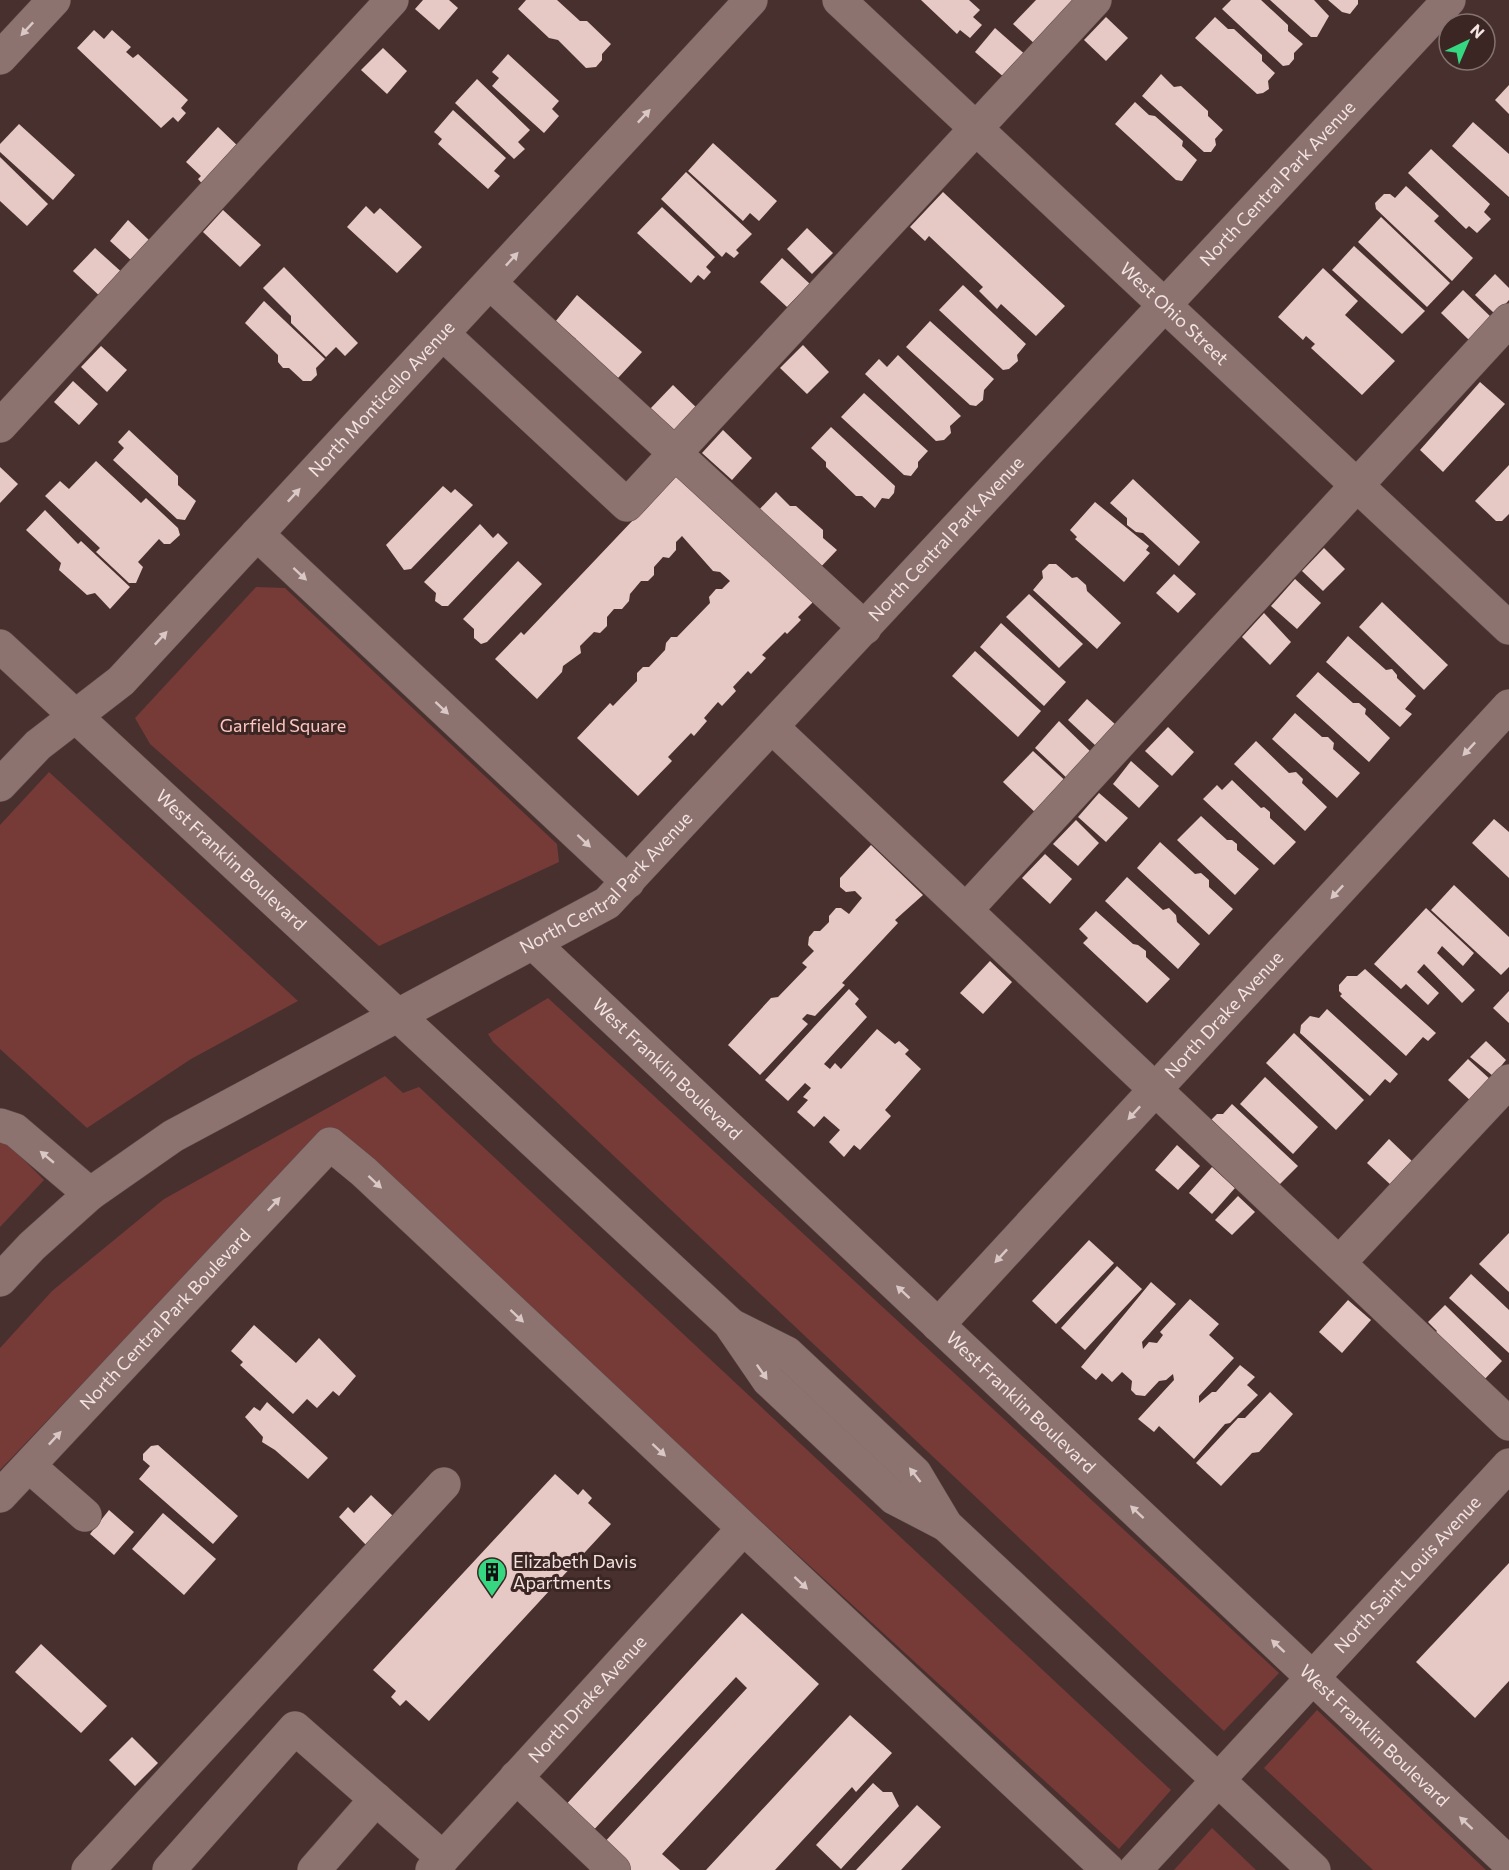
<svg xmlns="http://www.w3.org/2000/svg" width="1509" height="1870" font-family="Commissioner,sans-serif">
<rect width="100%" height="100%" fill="#47302e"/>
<g fill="#763a37">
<polygon points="256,587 285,588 557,844 559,862 379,946 150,744 135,718"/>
<polygon points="49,772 298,1001 191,1059 87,1128 0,1049 0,825"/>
<polygon points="548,998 1279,1673 1224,1731 493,1042 488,1034"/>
<polygon points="385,1076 403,1093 419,1087 1171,1790 1119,1849 337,1133 317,1138 0,1470 0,1348 52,1291 164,1199"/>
<polygon points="0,1136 44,1180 0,1227"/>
<polygon points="1317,1710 1486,1870 1373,1870 1264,1768"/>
<polygon points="1212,1828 1256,1870 1174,1870"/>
</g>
<g fill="#e6c8c5">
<polygon points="423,0 449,0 458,8 439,30 415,9"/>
<polygon points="526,0 557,0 580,21 587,21 611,44 602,54 602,60 596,67 586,68 558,40 549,38 518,9"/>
<polygon points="921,0 969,0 980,10 973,17 982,25 970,38 960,30 957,34"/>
<polygon points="1036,0 1081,0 1037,46 1013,24"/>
<polygon points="1231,0 1261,0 1288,25 1288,31 1303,44 1294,53 1294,59 1289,65 1283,66 1222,9"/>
<polygon points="1270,0 1314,0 1329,16 1317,37 1311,37"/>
<polygon points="1328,0 1358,0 1358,4 1350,14 1342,12"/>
<polygon points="1106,17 1128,38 1106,61 1084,40"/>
<polygon points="1215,17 1228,29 1234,29 1262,55 1262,61 1275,73 1268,81 1269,89 1263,93 1257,94 1195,38"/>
<polygon points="995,28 1027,56 1006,79 975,52"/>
<polygon points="94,30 104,39 112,30 131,47 126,52 133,58 138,54 188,100 181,108 186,113 178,122 173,117 161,128 77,48"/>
<polygon points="383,48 407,71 387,94 361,70"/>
<polygon points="508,54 559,101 552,109 559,116 544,133 492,86 499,78 492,72"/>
<polygon points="1161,74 1174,87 1181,86 1208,111 1208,116 1223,130 1215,139 1216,145 1211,152 1204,152 1142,96"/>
<polygon points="477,79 530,130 518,142 525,149 514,159 455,103"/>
<polygon points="1509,85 1509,114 1495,100"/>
<polygon points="1135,102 1149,115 1155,116 1183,141 1182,146 1197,160 1182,181 1176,180 1115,124"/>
<polygon points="453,110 506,158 494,171 500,176 488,189 438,144 442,139 434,132"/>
<polygon points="1473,122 1509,154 1509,197 1452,146"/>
<polygon points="19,124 75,175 53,200 0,152 0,144"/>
<polygon points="218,127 241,149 205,187 198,179 201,176 186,162"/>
<polygon points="713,143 777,201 759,221 750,213 743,221 688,171"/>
<polygon points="1431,149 1490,204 1484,212 1491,219 1477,233 1469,226 1466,229 1408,173"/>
<polygon points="0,157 48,204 27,226 0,201"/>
<polygon points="686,172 752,234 736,250 739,253 734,258 726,252 722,257 661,199"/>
<polygon points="1406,186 1439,216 1434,221 1473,258 1452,281 1376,209 1375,203 1384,194 1390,194 1395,198"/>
<polygon points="943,192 1065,306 1036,336 1001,304 997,309 979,291 983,287 929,236 925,241 910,227"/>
<polygon points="366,206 374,214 380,208 422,247 397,273 347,227"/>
<polygon points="662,207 715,257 706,267 711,272 704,280 698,275 691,283 637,233"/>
<polygon points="223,210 261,245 240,267 203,232"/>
<polygon points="1381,217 1450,283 1427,307 1358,242"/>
<polygon points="128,220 151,242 133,262 110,241"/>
<polygon points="807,228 833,253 812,274 787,249"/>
<polygon points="1354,246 1425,311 1402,334 1332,270"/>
<polygon points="95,248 126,276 104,300 73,271"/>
<polygon points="782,258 810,284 787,307 760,282"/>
<polygon points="284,267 358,343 345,356 336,347 326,357 291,323 291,316 263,288"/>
<polygon points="1323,268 1358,301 1345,315 1395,361 1362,395 1311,348 1315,344 1306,336 1303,340 1278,317"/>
<polygon points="1495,274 1509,288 1509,300 1496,315 1475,295"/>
<polygon points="963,285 1026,344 1017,355 1018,361 1009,369 1003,370 939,310"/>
<polygon points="1463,290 1492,318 1470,341 1441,313"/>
<polygon points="577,295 642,352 618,378 576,344 576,339 555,322"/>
<polygon points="264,301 325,359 316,368 317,375 311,381 303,381 289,368 283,368 278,362 278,355 245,323"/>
<polygon points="930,321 994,379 984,390 983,400 976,406 970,405 906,347"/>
<polygon points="803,345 829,372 807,394 780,368"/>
<polygon points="101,346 127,370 107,392 81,367"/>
<polygon points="898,355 961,416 950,426 951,433 944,440 936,441 865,374 879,359 887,367"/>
<polygon points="73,381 98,404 79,425 54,402"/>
<polygon points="1480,382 1505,404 1443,472 1420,450"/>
<polygon points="673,385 700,411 676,436 649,410"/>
<polygon points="864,393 928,451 918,462 918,467 911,476 904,475 841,417"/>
<polygon points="831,427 895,486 894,493 889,499 882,498 875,508 862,496 856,496 826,467 826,462 811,448"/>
<polygon points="129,430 178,476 178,485 196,501 185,520 177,519 113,460 124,448 118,442"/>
<polygon points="723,430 752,458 732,480 702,453"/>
<polygon points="96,461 141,503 146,498 178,528 180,535 170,544 164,544 159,539 138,562 143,567 136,583 129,583 96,552 100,548 45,496 60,481 69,489"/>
<polygon points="1509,465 1509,514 1502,521 1496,521 1475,501"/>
<polygon points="0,467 18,484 0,503"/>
<polygon points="672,468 813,602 798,617 801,620 787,634 785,632 762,655 766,658 751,674 748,671 733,687 736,691 722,706 718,702 704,718 707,721 694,736 691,733 668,757 672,761 638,796 577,738 610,703 613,706 637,681 637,673 643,667 649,667 665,650 666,643 671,637 677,637 710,603 709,597 716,589 722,589 730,581 720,572 713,571 682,536 676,542 676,550 669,558 663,557 654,567 654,575 648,581 641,581 630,594 629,601 622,609 614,609 607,617 607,626 600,633 594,632 580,646 581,653 563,666 562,672 537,699 495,659 521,632 524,635 634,519"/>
<polygon points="1133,479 1200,542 1179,566 1143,533 1136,532 1127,525 1127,518 1110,503"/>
<polygon points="443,486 451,493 455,489 473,505 411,569 404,570 386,545"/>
<polygon points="776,492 790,506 796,506 823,530 823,538 837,550 816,572 755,514"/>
<polygon points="1095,502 1149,546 1146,550 1150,553 1124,582 1075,539 1077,537 1070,530"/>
<polygon points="45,510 78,544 81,541 130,587 110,609 95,593 87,595 59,570 61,563 26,530"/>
<polygon points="480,524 493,538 498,533 508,543 448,606 442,606 435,601 436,593 424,582"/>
<polygon points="1324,548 1345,569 1323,591 1302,571"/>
<polygon points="518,561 542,584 487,642 481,644 474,638 474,629 463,619"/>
<polygon points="1049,564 1056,564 1072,578 1077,577 1086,585 1087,591 1121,623 1097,649 1033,590 1043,578 1042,571"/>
<polygon points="1174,574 1196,594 1178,613 1156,593"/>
<polygon points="1295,579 1321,603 1297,629 1271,606"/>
<polygon points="1029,594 1083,644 1059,668 1006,617"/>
<polygon points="1382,602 1448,665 1424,690 1359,627"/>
<polygon points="1264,613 1291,642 1270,665 1242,637"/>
<polygon points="1001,623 1066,682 1044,706 980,647"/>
<polygon points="1348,636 1386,670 1392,669 1397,675 1397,678 1416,696 1405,709 1412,714 1400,727 1326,662"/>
<polygon points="975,651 1041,711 1018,737 952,676"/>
<polygon points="1318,672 1353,703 1359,703 1366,709 1365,714 1390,738 1369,762 1296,696"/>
<polygon points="1087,699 1116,725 1096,746 1068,720"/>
<polygon points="1295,713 1322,737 1328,737 1334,743 1333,749 1360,773 1337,798 1272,739"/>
<polygon points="1059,721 1094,755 1070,781 1035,748"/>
<polygon points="1168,727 1194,752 1172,776 1145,751"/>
<polygon points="1256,741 1289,773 1296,772 1303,779 1302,783 1327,807 1305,831 1234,764"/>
<polygon points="1033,751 1069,784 1039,816 1003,782"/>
<polygon points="1131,761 1159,786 1139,808 1113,784"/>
<polygon points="1232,780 1261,808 1264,807 1270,812 1270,818 1296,842 1274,865 1203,799 1217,785 1222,790"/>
<polygon points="1099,793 1128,818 1106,842 1078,817"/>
<polygon points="1201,816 1227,840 1232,840 1237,844 1237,850 1259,869 1235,895 1177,840"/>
<polygon points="1494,819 1509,832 1509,878 1472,843"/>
<polygon points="1076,820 1099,843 1078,866 1053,844"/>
<polygon points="1160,842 1195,874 1201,873 1209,880 1209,887 1233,909 1209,935 1137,868"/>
<polygon points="871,845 923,895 895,920 898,923 842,983 845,985 815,1016 807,1014 802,1019 808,1024 760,1075 728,1045 771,998 778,997 807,967 802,963 814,951 808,945 809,937 814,931 820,931 829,922 829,916 836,908 841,908 849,914 862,898 855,891 846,892 840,887 840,878"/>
<polygon points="1045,854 1072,879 1050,904 1022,878"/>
<polygon points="1127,877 1163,910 1169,908 1176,915 1177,922 1200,944 1178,969 1105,901"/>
<polygon points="1454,885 1509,937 1509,967 1501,975 1431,910"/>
<polygon points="1426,908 1474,953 1463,966 1442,946 1437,953 1475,990 1462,1003 1424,964 1417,972 1439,993 1428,1005 1406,984 1401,989 1374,964"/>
<polygon points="1096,911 1133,944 1138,945 1146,951 1146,957 1170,979 1147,1003 1083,943 1088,938 1079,929"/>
<polygon points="990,961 1012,982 983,1014 960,993"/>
<polygon points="1365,969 1436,1033 1428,1041 1423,1037 1406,1056 1340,996 1342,994 1339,991 1339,985 1347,976 1357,976"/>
<polygon points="849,989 859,999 855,1004 867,1017 824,1064 830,1069 835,1063 841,1069 877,1029 895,1044 899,1041 909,1050 905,1054 921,1069 885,1110 891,1116 860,1150 854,1145 844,1157 829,1142 840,1130 824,1116 814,1127 797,1112 808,1100 803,1097 811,1088 805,1083 788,1101 765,1080"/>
<polygon points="1509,991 1509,1023 1493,1008"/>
<polygon points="1327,1009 1398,1074 1390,1083 1385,1079 1370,1096 1300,1033 1301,1025 1310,1016 1319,1018"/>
<polygon points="1294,1033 1364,1100 1336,1130 1266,1063"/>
<polygon points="1486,1041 1506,1060 1493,1076 1470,1057"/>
<polygon points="1468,1059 1492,1081 1472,1102 1448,1080"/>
<polygon points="1265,1077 1318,1127 1293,1154 1240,1104"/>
<polygon points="1232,1104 1298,1166 1275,1189 1210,1121 1217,1114 1223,1114"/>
<polygon points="1389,1139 1414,1163 1392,1186 1367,1163"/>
<polygon points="1177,1145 1200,1166 1178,1190 1155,1170"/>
<polygon points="1212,1167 1235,1188 1212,1214 1189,1193"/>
<polygon points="1238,1196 1255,1212 1232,1235 1215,1220"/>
<polygon points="1509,1233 1509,1292 1479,1264"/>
<polygon points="1089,1240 1114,1263 1056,1324 1032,1301"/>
<polygon points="1117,1266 1142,1289 1085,1350 1061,1328"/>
<polygon points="1471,1274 1509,1310 1509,1353 1449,1298"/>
<polygon points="1151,1282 1176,1304 1142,1342 1143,1349 1149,1342 1157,1343 1163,1335 1160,1332 1190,1299 1219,1324 1209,1335 1234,1358 1199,1396 1199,1403 1212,1392 1216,1392 1240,1365 1255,1377 1247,1385 1258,1395 1230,1423 1225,1424 1194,1459 1159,1426 1154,1432 1138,1419 1174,1380 1173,1374 1166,1380 1159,1381 1145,1396 1136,1395 1131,1390 1132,1381 1122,1372 1112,1382 1102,1373 1096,1380 1081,1367"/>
<polygon points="1348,1300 1371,1320 1342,1353 1319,1332"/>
<polygon points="1445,1305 1502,1361 1481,1383 1432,1336 1437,1331 1428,1322"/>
<polygon points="254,1325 296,1363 319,1338 356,1376 339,1396 333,1391 317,1408 307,1399 293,1414 240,1365 243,1362 231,1351"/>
<polygon points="1270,1392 1293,1414 1259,1452 1252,1453 1221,1486 1196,1463 1238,1418 1245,1418"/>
<polygon points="267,1402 328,1458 308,1479 275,1450 262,1442 263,1437 245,1417 254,1407 260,1411"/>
<polygon points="158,1445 238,1516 213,1544 139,1479 150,1466 143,1460 143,1454 151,1446"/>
<polygon points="555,1474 578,1495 583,1489 592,1498 588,1503 611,1524 429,1721 406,1700 400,1706 391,1697 396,1691 373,1670"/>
<polygon points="371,1495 394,1517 366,1545 339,1517 348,1507 354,1513"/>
<polygon points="109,1510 134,1532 114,1555 90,1534"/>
<polygon points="163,1513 216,1559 184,1595 132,1549"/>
<polygon points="1509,1563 1509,1681 1475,1718 1416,1662"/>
<polygon points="742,1613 819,1684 662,1854 680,1870 627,1870 601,1846 747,1688 736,1677 589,1835 562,1809"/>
<polygon points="41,1644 107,1706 81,1733 15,1672"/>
<polygon points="850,1715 892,1753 856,1792 852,1787 775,1870 706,1870"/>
<polygon points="132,1737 158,1763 135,1786 109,1760"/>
<polygon points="873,1783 883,1792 892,1792 899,1806 841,1869 816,1845"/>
<polygon points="917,1805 941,1827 901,1870 856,1870"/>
</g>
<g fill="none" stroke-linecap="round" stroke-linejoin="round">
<g stroke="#604d4b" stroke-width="34">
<g id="minor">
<path id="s1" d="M839,0L1509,628"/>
<polyline points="0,58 54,0"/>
<polyline points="490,283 865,628"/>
<polyline points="443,334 627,505 1095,0"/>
<polyline points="0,426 392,0"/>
<polyline points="257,534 628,882"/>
<path id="s2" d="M0,646L729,1323L768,1380L894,1498L946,1525"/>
<polyline points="772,727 1509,1424"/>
<path id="s3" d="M0,785L38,745L121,681L751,0"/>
<polyline points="966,910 1509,320"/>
<path id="s4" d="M533,943L1509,1863"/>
<polyline points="0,1125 15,1130 90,1194"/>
<polyline points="1339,1263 1509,1081"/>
<path id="s5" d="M0,1280L32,1246L90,1194L173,1136L607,903L1449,0"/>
<path id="s6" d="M938,1325L1509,706"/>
<polyline points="733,1326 787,1353 915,1473 946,1525 1314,1870"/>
<polyline points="29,1466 85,1515"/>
<path id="s7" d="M0,1496L330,1144L364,1172L1108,1870"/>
<polyline points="516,1777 614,1870"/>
<polyline points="88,1870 444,1484"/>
<polyline points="169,1870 295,1728 443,1858"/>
<polyline points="314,1870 376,1799"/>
<path id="s8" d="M432,1870L743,1529"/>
<path id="s9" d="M1135,1870L1509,1465"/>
</g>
</g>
<use href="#minor" stroke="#8d7370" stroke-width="33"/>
</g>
<defs><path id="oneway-solid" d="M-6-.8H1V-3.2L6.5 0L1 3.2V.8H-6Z" transform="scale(1.5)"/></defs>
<g fill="#dac8c6">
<use href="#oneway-solid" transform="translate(27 29) rotate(133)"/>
<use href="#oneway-solid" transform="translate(644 116) rotate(-47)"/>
<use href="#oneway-solid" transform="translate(512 259) rotate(-47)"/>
<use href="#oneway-solid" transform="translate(294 495) rotate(-47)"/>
<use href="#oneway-solid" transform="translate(300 574) rotate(43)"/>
<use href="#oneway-solid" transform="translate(161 638) rotate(-47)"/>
<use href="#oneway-solid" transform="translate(442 708) rotate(43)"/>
<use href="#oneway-solid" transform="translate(1469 749) rotate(133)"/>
<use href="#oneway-solid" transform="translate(584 841) rotate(43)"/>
<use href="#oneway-solid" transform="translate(1337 892) rotate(133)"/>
<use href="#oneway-solid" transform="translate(1134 1113) rotate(133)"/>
<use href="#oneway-solid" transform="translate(47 1157) rotate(-140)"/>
<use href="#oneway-solid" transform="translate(375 1182) rotate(43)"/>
<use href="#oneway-solid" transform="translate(274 1204) rotate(-47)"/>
<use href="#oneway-solid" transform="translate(1001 1256) rotate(133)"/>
<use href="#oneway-solid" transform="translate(903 1292) rotate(-137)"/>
<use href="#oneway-solid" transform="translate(517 1316) rotate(43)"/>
<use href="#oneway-solid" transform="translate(762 1372) rotate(55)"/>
<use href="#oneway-solid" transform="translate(55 1438) rotate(-47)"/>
<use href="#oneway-solid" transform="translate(659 1450) rotate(43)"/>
<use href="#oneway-solid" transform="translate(915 1475) rotate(-128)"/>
<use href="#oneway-solid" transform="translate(1137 1512) rotate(-137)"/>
<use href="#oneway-solid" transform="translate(801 1583) rotate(43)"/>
<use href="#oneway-solid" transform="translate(1278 1646) rotate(-137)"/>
<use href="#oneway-solid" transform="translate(1466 1823) rotate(-137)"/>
</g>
<defs>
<g id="building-pin" transform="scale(1.5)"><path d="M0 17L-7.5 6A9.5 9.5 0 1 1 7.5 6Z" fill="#35d881" stroke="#3c2624"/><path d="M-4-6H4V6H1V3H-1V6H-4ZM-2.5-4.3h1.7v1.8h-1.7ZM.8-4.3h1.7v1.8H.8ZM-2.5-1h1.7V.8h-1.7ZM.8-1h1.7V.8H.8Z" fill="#111"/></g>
</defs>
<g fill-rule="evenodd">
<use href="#building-pin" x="492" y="1572"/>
</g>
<g text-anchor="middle" stroke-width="6" stroke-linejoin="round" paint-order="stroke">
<g font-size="18" fill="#f3e4e2" stroke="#3c2624">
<text dy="6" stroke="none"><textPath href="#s5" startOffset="1702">North Central Park Avenue</textPath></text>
<text dy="6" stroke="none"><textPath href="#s1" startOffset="459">West Ohio Street</textPath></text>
<text dy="6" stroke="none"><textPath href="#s3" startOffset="544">North Monticello Avenue</textPath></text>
<text dy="6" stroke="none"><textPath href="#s5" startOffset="1216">North Central Park Avenue</textPath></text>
<text dy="6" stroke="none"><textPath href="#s2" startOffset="315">West Franklin Boulevard</textPath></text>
<text dy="6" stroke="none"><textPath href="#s5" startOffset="730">North Central Park Avenue</textPath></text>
<text dy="6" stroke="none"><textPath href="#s6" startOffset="422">North Drake Avenue</textPath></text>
<text dy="6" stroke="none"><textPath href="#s4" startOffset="184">West Franklin Boulevard</textPath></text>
<text dy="6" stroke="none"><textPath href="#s7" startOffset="242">North Central Park Boulevard</textPath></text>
<text dy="6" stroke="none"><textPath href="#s4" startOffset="670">West Franklin Boulevard</textPath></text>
<text dy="6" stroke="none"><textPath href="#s9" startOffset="402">North Saint Louis Avenue</textPath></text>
<text dy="6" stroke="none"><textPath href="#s8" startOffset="231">North Drake Avenue</textPath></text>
<text dy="6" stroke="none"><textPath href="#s4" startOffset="1156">West Franklin Boulevard</textPath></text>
</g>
<g font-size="18" fill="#fdc6c1" stroke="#3c2624">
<text x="283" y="732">Garfield Square</text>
</g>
<g font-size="18" fill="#f3e4e2" stroke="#3c2624" text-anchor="start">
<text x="513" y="1568">Elizabeth Davis<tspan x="513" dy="21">Apartments</tspan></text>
</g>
</g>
<g transform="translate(1467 42) rotate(44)"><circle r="28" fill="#3c2624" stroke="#857270" stroke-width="1.5"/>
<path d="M0-4.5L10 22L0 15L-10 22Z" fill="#35d881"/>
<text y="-9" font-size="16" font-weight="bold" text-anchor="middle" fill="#f3e4e2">N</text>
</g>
</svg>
